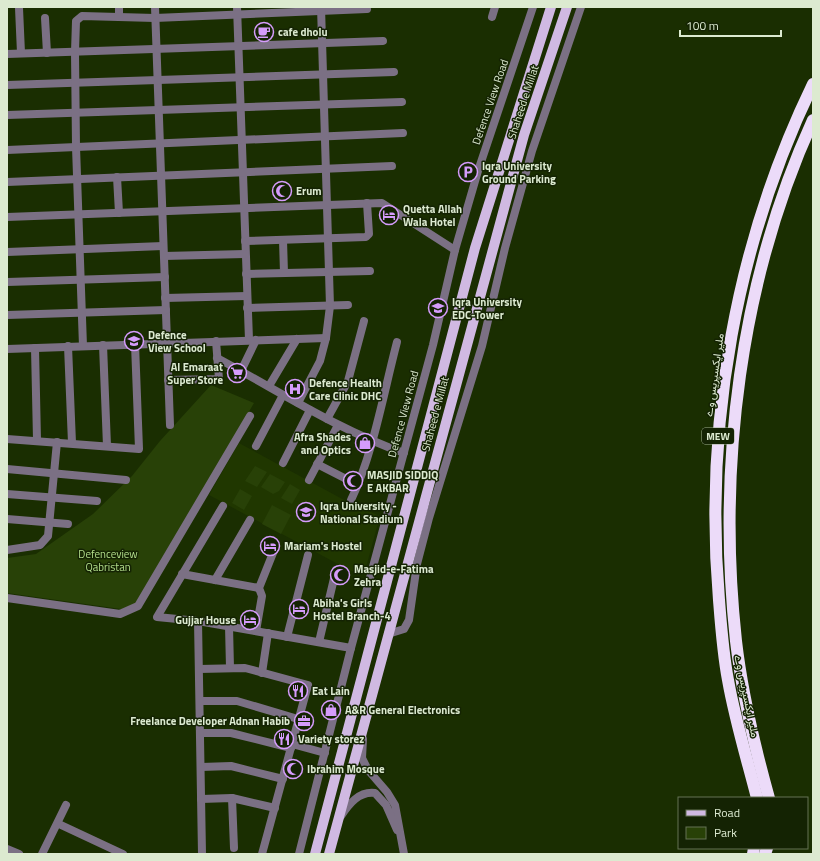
<svg xmlns="http://www.w3.org/2000/svg" width="820" height="861" font-family="'Titillium Web',Vazirmatn,sans-serif">
<rect width="100%" height="100%" fill="#1a2e01"/>
<g fill="#203700">
<polygon points="294,380 304,386 297,397 287,391"/>
<polygon points="239,443 346,501 380,516 364,575 349,570 209,495"/>
</g>
<g fill="#284107">
<polygon points="211,385 254,403 136,605 128,610 7,593 7,558 36,554 93,514 132,476 160,441"/>
<polygon points="255,466 267,472 257,487 245,481"/>
<polygon points="270,474 285,482 279,491 273,494 261,487"/>
<polygon points="290,484 300,490 292,504 281,498"/>
<polygon points="240,489 252,496 244,510 232,503"/>
<polygon points="272,505 291,515 281,534 262,524"/>
</g>
<g fill="none" stroke-linecap="round" stroke-linejoin="round">
<g stroke="#7b7084" stroke-width="8">
<polyline points="155,7 170,425"/>
<polyline points="237,7 249,340"/>
<polyline points="19,8 21,53"/>
<polyline points="119,17 119,7"/>
<polyline points="492,17 495,7"/>
<polyline points="45,18 47,53"/>
<polyline points="7,54 383,41"/>
<polyline points="7,85 394,72"/>
<polyline points="7,115 402,102"/>
<polyline points="7,150 403,133"/>
<polyline points="117,177 119,213"/>
<polyline points="7,182 392,166"/>
<polyline points="7,217 382,203 455,250"/>
<polyline points="283,240 284,273"/>
<polyline points="245,241 366,237 369,234 367,203"/>
<polyline points="7,252 163,246"/>
<polyline points="164,256 245,254"/>
<polyline points="246,274 370,271"/>
<polyline points="7,282 165,277"/>
<polyline points="165,298 247,296"/>
<polyline points="247,308 348,305"/>
<polyline points="7,315 166,310"/>
<polyline points="103,345 107,446"/>
<polyline points="68,346 72,443"/>
<polyline points="83,346 76,147 75,52 76,21 82,16 155,18 367,9"/>
<polyline points="35,348 37,440"/>
<polyline points="7,349 326,338"/>
<path d="M217,358C279,391 338,430 404,453"/>
<polyline points="241,371 256,340"/>
<polyline points="168,380 219,379 216,341"/>
<polyline points="269,386 297,339"/>
<polyline points="298,403 320,361 326,338 330,306 321,7"/>
<polyline points="327,419 348,381 364,321"/>
<polyline points="7,439 139,449 135,344"/>
<polyline points="256,446 283,395"/>
<polyline points="283,463 310,410"/>
<polyline points="317,464 358,485"/>
<polyline points="7,469 126,480"/>
<polyline points="309,480 338,425"/>
<polyline points="7,494 97,501"/>
<path d="M351,500C373,455 384,391 397,342"/>
<polyline points="7,519 68,524"/>
<polyline points="7,550 40,545 48,536 57,442"/>
<polyline points="182,574 259,588"/>
<polyline points="215,580 250,520"/>
<polyline points="7,598 120,614 138,606 250,416"/>
<polyline points="198,621 351,648"/>
<polyline points="229,626 230,668"/>
<polyline points="256,631 262,596 259,588 275,548"/>
<polyline points="388,634 404,629 409,620 417,564 429,518 482,346 505,248 532,151 581,7"/>
<polyline points="287,637 308,555"/>
<polyline points="319,642 336,570"/>
<polyline points="199,669 245,668 308,685 262,854"/>
<polyline points="262,673 268,633"/>
<polyline points="200,701 237,701 298,719"/>
<polyline points="200,733 231,733 291,748"/>
<polyline points="363,739 362,758 368,770 387,792 395,805 404,854"/>
<polyline points="292,744 325,753"/>
<polyline points="201,767 231,766 283,779"/>
<polyline points="232,798 234,848"/>
<polyline points="201,799 232,798 275,808"/>
<path d="M341,816C349,804 359,791 375,793L386,805L397,830"/>
<polyline points="61,825 123,854"/>
<polyline points="7,849 19,854"/>
<polyline points="42,854 66,805"/>
<polyline points="202,854 198,621 157,617 223,506"/>
<polyline points="299,854 351,648 433,345 455,250 478,171 533,7"/>
</g>
<g stroke="#d0b9e2" stroke-width="10">
<polyline points="315,854 475,248 551,7"/>
<polyline points="329,854 524,135 567,7"/>
</g>
<g stroke="#ecdbf9" stroke-width="12">
<path d="M757,798C747,759 735,720 728,680C723,654 721,626 719,600C704,424 736,243 813,84"/>
<path d="M769,798C755,748 742,693 736,641C717,467 740,280 813,120"/>
<polyline points="753,854 754,848"/>
<polyline points="765,854 767,848"/>
</g>
</g>
<defs>
<g id="cafe-ring" transform="scale(1)"><circle r="9.5" fill="#142303" stroke="#d59cfb" stroke-width="1.5"/><path d="M-5.5-4.5H6V0H3Q3 3.5 0 3.5H-2.5Q-5.5 3.5-5.5 0ZM3-3.2v2h1.7v-2ZM-6 4.5H4V6H-6Z" fill="#d59cfb"/></g>
<g id="parking-ring" transform="scale(1)"><circle r="9.5" fill="#142303" stroke="#d59cfb" stroke-width="1.5"/><path d="M-3.5-5.5H1a3.5 3.5 0 0 1 0 7H-1V5.5H-3.5ZM-1-3.4V-.6H.8a1.4 1.4 0 0 0 0-2.8Z" fill="#d59cfb"/></g>
<g id="mosque-ring" transform="scale(1)"><circle r="9.5" fill="#142303" stroke="#d59cfb" stroke-width="1.5"/><path d="M3.5-4.9A6 6 0 1 0 3.5 4.9A5 5 0 1 1 3.5-4.9Z" fill="#d59cfb"/></g>
<g id="hotel-ring" transform="scale(1)"><circle r="9.5" fill="#142303" stroke="#d59cfb" stroke-width="1.5"/><path d="M-6-4.5h1.5V1H6V5H4.5V3h-9V5H-6ZM-4 0a1.8 1.8 0 1 1 3.6 0ZM.5 0V-2.5h3Q6-2.5 6 0Z" fill="#d59cfb"/></g>
<g id="university-ring" transform="scale(1)"><circle r="9.5" fill="#142303" stroke="#d59cfb" stroke-width="1.5"/><path d="M0-5L7-2L0 1L-7-2ZM-4 1L0 2.5L4 1V4Q0 6-4 4Z" fill="#d59cfb"/></g>
<g id="school-ring" transform="scale(1)"><circle r="9.5" fill="#142303" stroke="#d59cfb" stroke-width="1.5"/><path d="M0-5L7-2L0 1L-7-2ZM-4 1L0 2.5L4 1V4Q0 6-4 4Z" fill="#d59cfb"/></g>
<g id="supermarket-ring" transform="scale(1)"><circle r="9.5" fill="#142303" stroke="#d59cfb" stroke-width="1.5"/><path d="M-6-5.5h2.5l.6 2H6L4.5 2H-2.5L-4.4-4H-6ZM-1.5 3.2a1.3 1.3 0 1 0 .1 0ZM3 3.2a1.3 1.3 0 1 0 .1 0Z" fill="#d59cfb"/></g>
<g id="hospital-ring" transform="scale(1)"><circle r="9.5" fill="#142303" stroke="#d59cfb" stroke-width="1.5"/><path d="M-5-5h3v3.5h4V-5h3V5h-3V1.5h-4V5h-3Z" fill="#d59cfb"/></g>
<g id="shop-ring" transform="scale(1)"><circle r="9.5" fill="#142303" stroke="#d59cfb" stroke-width="1.5"/><path d="M-5-2.5h2.3a2.7 3.5 0 0 1 5.4 0H5L5.5 6h-11ZM-1.5-2.5h3a1.5 2.3 0 0 0-3 0Z" fill="#d59cfb"/></g>
<g id="restaurant-ring" transform="scale(1)"><circle r="9.5" fill="#142303" stroke="#d59cfb" stroke-width="1.5"/><path d="M-5-6h1v4h1v-4h1v4h1v-4h1v5L-1.5 .5V6h-2V.5L-5-1ZM5-6V6H3V1.5H1.5Q1.5-4 5-6Z" fill="#d59cfb"/></g>
<g id="office-ring" transform="scale(1)"><circle r="9.5" fill="#142303" stroke="#d59cfb" stroke-width="1.5"/><path d="M-6-3h4V-5.5h4V-3h4V5H-6ZM-1-4.5V-3h2v-1.5ZM-6 0V1H6V0Z" fill="#d59cfb"/></g>
</defs>
<g fill-rule="evenodd">
<use href="#cafe-ring" x="264" y="32"/>
<use href="#parking-ring" x="468" y="172"/>
<use href="#mosque-ring" x="282" y="191"/>
<use href="#hotel-ring" x="389" y="215"/>
<use href="#university-ring" x="438" y="308"/>
<use href="#school-ring" x="134" y="341"/>
<use href="#supermarket-ring" x="237" y="373"/>
<use href="#hospital-ring" x="295" y="389"/>
<use href="#shop-ring" x="365" y="443"/>
<use href="#mosque-ring" x="353" y="481"/>
<use href="#university-ring" x="306" y="512"/>
<use href="#hotel-ring" x="270" y="546"/>
<use href="#mosque-ring" x="340" y="575"/>
<use href="#hotel-ring" x="299" y="609"/>
<use href="#hotel-ring" x="250" y="620"/>
<use href="#restaurant-ring" x="298" y="691"/>
<use href="#shop-ring" x="331" y="710"/>
<use href="#office-ring" x="304" y="721"/>
<use href="#restaurant-ring" x="284" y="739"/>
<use href="#mosque-ring" x="293" y="769"/>
</g>
<g text-anchor="middle" stroke-width="3" stroke-linejoin="round" paint-order="stroke">
<rect fill="#142303" stroke="#a0ae92" stroke-width="1" x="702" y="428" width="32" height="16" rx="3"/>
<g font-size="10" font-weight="bold" fill="#dcead0">
<text x="718" y="440">MEW</text>
</g>
<g font-size="11" font-weight="bold" fill="#dcead0" stroke="#142303" text-anchor="start">
<text x="278" y="36">cafe dholu</text>
<text x="482" y="170">Iqra University<tspan x="482" dy="13">Ground Parking</tspan></text>
<text x="296" y="195">Erum</text>
<text x="403" y="213">Quetta Allah<tspan x="403" dy="13">Wala Hotel</tspan></text>
<text x="452" y="306">Iqra University<tspan x="452" dy="13">EDC-Tower</tspan></text>
<text x="148" y="339">Defence<tspan x="148" dy="13">View School</tspan></text>
<text x="223" y="371" text-anchor="end">Al Emaraat<tspan x="223" dy="13">Super Store</tspan></text>
<text x="309" y="387">Defence Health<tspan x="309" dy="13">Care Clinic DHC</tspan></text>
<text x="351" y="441" text-anchor="end">Afra Shades<tspan x="351" dy="13">and Optics</tspan></text>
<text x="367" y="479">MASJID SIDDIQ<tspan x="367" dy="13">E AKBAR</tspan></text>
<text x="320" y="510">Iqra University -<tspan x="320" dy="13">National Stadium</tspan></text>
<text x="284" y="550">Mariam's Hostel</text>
<text x="354" y="573">Masjid-e-Fatima<tspan x="354" dy="13">Zehra</tspan></text>
<text x="313" y="607">Abiha's Girls<tspan x="313" dy="13">Hostel Branch-4</tspan></text>
<text x="236" y="624" text-anchor="end">Gujjar House</text>
<text x="312" y="695">Eat Lain</text>
<text x="345" y="714">A&amp;R General Electronics</text>
<text x="290" y="725" text-anchor="end">Freelance Developer Adnan Habib</text>
<text x="298" y="743">Variety storez</text>
<text x="307" y="773">Ibrahim Mosque</text>
</g>
<g font-size="11" fill="#dcead0" stroke="#142303">
<text transform="translate(490 102) rotate(-71)" y="4">Defence View Road</text>
<text transform="translate(523 102) rotate(-72)" y="4">Shaheed e Millat</text>
<text transform="translate(714 375) rotate(-82)" y="4">ملیر ایکسپریس وے</text>
<text transform="translate(403 414) rotate(-75)" y="4">Defence View Road</text>
<text transform="translate(435 414) rotate(-75)" y="4">Shaheed e Millat</text>
<text transform="translate(747 696) rotate(78)" y="4">ملیر ایکسپریس وے</text>
</g>
<g font-size="11" fill="#b4df8c" stroke="#142303">
<text x="108" y="558">Defenceview<tspan x="108" dy="13">Qabristan</tspan></text>
</g>
</g>
<rect width="820" height="861" fill="none" stroke="#dcead0" stroke-width="16"/>
<rect x="678" y="797" width="130" height="52" fill="#142303" stroke="#647355"/>
<rect x="686" y="810" width="20" height="6" fill="#d0b9e2" stroke="#647355"/>
<text x="714" y="817" font-size="12" fill="#dcead0">Road</text>
<rect x="686" y="827" width="20" height="12" fill="#284107" stroke="#647355"/>
<text x="714" y="837" font-size="12" fill="#dcead0">Park</text>
<path d="M680 30v6h101v-6" fill="none" stroke="#dcead0" stroke-width="2"/>
<text x="686" y="30" font-size="12" fill="#dcead0" stroke="#142303" stroke-width="3" paint-order="stroke">100 m</text>
</svg>
